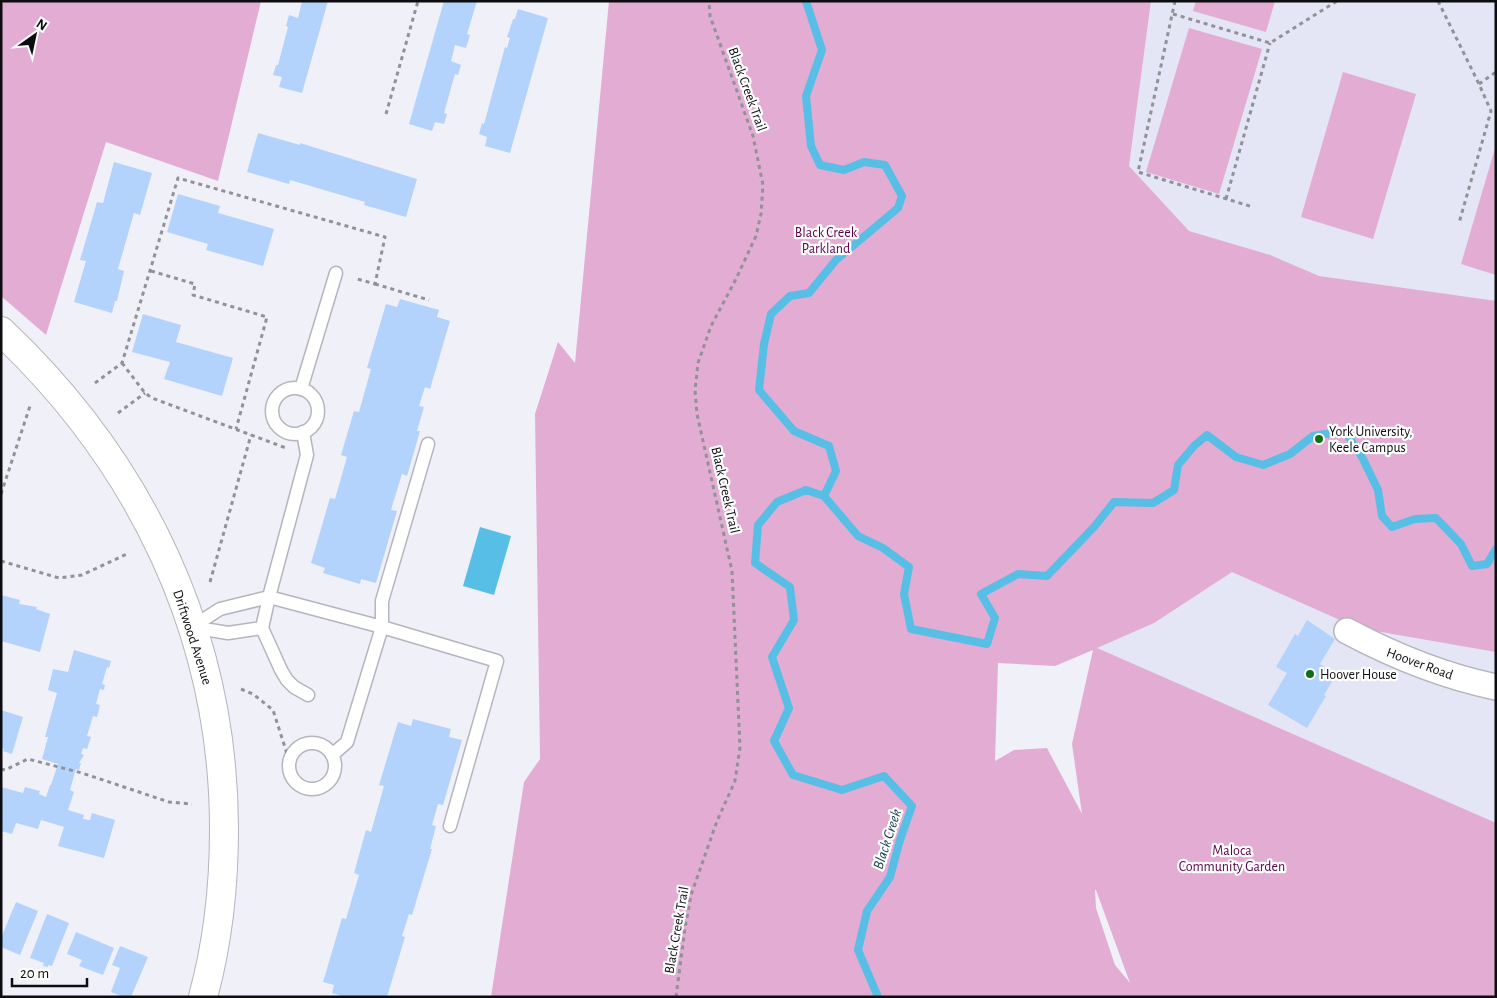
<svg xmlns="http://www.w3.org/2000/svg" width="1497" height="998" font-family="'Alegreya Sans',sans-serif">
<rect width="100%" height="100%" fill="#f0f0f9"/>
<polygon fill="#e4e5f5" points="1151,1 1496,1 1496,997 1072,744 1189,232 1129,166"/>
<g fill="#e3acd2" fill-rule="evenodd">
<polygon points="1,1 261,1 218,181 106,142 46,335 1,296"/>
<path d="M609,1H1151L1129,166L1189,231L1270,255L1319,276L1496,301V652L1358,628L1232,572L1154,623L1097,648L1496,823V997H491L524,782L540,759L535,414L558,342L575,363ZM1093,650L1072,744L1082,814L1047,748L1014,750L995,761L998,663L1055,666ZM1095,890H1096L1130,983L1115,965L1096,908Z"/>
<polygon points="1196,1 1275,1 1266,32 1193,11"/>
<polygon points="1189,28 1262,49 1219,194 1146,172"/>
<polygon points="1343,72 1416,94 1373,239 1301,217"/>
<polygon points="1496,145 1496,275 1461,264"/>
</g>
<polygon fill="#57bee6" points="480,527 511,536 494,595 463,586"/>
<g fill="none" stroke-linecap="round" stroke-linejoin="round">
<g stroke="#57bee6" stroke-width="8">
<polyline points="806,1 822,50 806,96 811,146 820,165 844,170 864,162 885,165 902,196 898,208 836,260 809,293 790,296 771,314 764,344 759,390 794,431 829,446 836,471 824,496"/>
<polyline points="824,496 858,536 883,548 909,567 904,594 911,629 987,644 995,618 981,594 1018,574 1047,576 1094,527 1114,502 1153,503 1174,490 1178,465 1194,446 1207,435 1236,457 1263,465 1290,454 1313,436 1345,431 1362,457 1378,490 1382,516 1392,527 1415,519 1436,518 1461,544 1472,566 1487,564 1496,549"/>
<polyline points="824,496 806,490 777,502 758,525 755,563 790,587 794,620 772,657 789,708 774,741 793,775 842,790 884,776 912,806 900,840 890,877 867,911 858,950 878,997"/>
</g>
</g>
<g fill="#b3d3fc">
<polygon points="302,1 328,1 302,93 279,87 282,77 273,75 276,65 278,65 288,27 286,26 289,15 298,18"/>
<polygon points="444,1 477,1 467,34 470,35 466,48 455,45 451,61 461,65 458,75 455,74 444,113 447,114 444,124 435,122 432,131 409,124"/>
<polygon points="518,9 548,18 510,153 485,146 487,137 479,134 482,123 484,124 505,47 507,48 510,38 507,37 513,19 515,19"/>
<polygon points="258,133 300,145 300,143 417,179 406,217 364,205 365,202 290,180 289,184 247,172"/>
<polygon points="114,162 152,173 140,215 134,213 118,269 124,271 117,301 115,301 112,313 74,302 86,261 80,260 97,202 103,203"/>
<polygon points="178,194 220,206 218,213 274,229 263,266 206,250 208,244 167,232"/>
<polygon points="400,299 439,310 437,317 450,321 430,389 425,387 419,406 424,407 417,431 420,431 407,476 402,474 391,510 397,511 376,583 361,579 360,584 323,573 325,568 311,563 330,498 335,499 347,457 341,455 354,411 359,412 371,369 367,368 386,304 397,307"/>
<polygon points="143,314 181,325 176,342 233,358 222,396 164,379 170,362 132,352"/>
<polygon points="1,595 20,600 19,604 37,607 36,609 50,614 40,652 1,641"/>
<polygon points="1307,620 1335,639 1320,664 1336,675 1324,695 1326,696 1307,728 1268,705 1287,673 1276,667 1295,634 1298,636"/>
<polygon points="74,650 111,661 109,668 107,667 102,684 105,685 104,690 100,689 96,704 100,705 97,717 93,716 87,736 91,737 87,749 83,748 81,754 84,755 79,763 81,763 79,770 76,769 75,772 70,790 74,792 68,810 84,815 83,819 90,820 92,813 115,820 104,858 58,846 64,827 41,820 38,829 16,823 12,834 1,831 1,787 23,793 25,787 40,791 39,794 46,797 50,785 51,785 58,764 42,759 48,737 45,737 57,693 48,690 53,669 68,672"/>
<polygon points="1,710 23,717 12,754 3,751 4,749 1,748"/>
<polygon points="413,719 451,729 449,737 462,740 443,805 438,804 432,825 436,826 430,849 432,849 412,915 409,914 402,936 405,937 387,997 345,997 332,993 334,985 323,982 342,918 346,919 359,875 354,873 366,830 371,832 384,786 379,785 398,722 411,726"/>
<polygon points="16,902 38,911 20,955 1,947 1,938"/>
<polygon points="47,914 69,923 52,966 48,965 48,967 43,966 44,963 30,958"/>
<polygon points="76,932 114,948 103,975 79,966 82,960 67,954"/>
<polygon points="120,946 148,957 131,997 123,997 111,992 120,968 112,965"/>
</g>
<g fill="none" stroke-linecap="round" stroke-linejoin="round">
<g stroke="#b4b5bd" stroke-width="15">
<g id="lane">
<circle cx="295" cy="411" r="23"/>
<polyline points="301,389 336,273"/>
<polyline points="303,432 307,455 269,597 262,628 281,670 287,680 294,687 308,695"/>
<polyline points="192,627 220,609 269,597 382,627 497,661 450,826"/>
<polyline points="192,627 228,633 262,628"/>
<circle cx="312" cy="766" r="23"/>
<polyline points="332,755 347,742 382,627 382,601 428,444"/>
</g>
</g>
<g stroke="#b4b5bd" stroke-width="28">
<path id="street" d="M1347,631C1394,656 1443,676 1496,687"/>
</g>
<g stroke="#b4b5bd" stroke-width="30">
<path id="secondary" d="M1,331C141,463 224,635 224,829C224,886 218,942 203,997"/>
</g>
<g stroke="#919197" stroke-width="3" stroke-dasharray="4 4" stroke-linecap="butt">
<polyline points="1175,1 1138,172 1253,207"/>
<polyline points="1438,1 1479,84 1491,111 1459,223"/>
<polyline points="1173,14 1270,43 1337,1"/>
<polyline points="1479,84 1496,72"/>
<polyline points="386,114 418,1"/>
<polyline points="1226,199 1270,43"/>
<polyline points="151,271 195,284 193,295 267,317 236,429"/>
<polyline points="375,284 429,300"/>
<polyline points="122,363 145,393 152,398 286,448"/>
<polyline points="95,383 122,363 178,178 385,237 375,284 354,278"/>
<polyline points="118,413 145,393"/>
<polyline points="1,494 31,403"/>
<polyline points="1,561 59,578 82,575 129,553"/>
<polyline points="210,582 251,435"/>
<polyline points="241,689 253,694 273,710 289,760"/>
<polyline points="1,769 5,770 28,759 82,773 169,802 192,804"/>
<polyline points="676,997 685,928 691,895 717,821 735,781 740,747 732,571 697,414 695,390 698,363 711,326 736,279 756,236 761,214 763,185 753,136 710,16 709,1"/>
</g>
<use href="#lane" stroke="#fff" stroke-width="12"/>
<use href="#street" stroke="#fff" stroke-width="25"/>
<use href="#secondary" stroke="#fff" stroke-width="28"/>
</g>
<g fill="#126d17" stroke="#fefefe" stroke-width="2">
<circle cx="1319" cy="439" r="5"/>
<circle cx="1310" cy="674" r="5"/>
</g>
<g text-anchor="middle" stroke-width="4.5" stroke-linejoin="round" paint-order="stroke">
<g font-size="14" fill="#0d0d10" stroke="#fefefe">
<text transform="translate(748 89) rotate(70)" y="5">Black Creek Trail</text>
<text transform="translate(726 490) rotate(77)" y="5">Black Creek Trail</text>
<text transform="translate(193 637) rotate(72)" y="5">Driftwood Avenue</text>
<text transform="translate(1420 663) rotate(20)" y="5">Hoover Road</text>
<text transform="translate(676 930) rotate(-80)" y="5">Black Creek Trail</text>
</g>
<g font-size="14" fill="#5b004a" stroke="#fefefe">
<text x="826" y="237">Black Creek<tspan x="826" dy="16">Parkland</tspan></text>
<text x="1232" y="855">Maloca<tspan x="1232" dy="16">Community Garden</tspan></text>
</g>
<g font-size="14" fill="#0d0d10" stroke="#fefefe" text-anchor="start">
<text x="1329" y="436">York University,<tspan x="1329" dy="16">Keele Campus</tspan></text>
<text x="1320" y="679">Hoover House</text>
</g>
<g font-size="15" font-style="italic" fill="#0f3d4e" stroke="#fefefe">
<text transform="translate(887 839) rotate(-72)" y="5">Black Creek</text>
</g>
</g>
<rect width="1497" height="998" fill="none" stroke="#0d0d10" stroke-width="5"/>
<g transform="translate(35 35) rotate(33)" stroke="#fefefe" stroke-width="4" paint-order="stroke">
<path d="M0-4L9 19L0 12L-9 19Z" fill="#0d0d10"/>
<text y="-8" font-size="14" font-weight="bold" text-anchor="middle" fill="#0d0d10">N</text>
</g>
<path d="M12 978v8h75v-8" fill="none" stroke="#0d0d10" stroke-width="2.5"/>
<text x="20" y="978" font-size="15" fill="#0d0d10" stroke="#fefefe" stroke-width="4" paint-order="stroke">20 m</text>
</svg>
